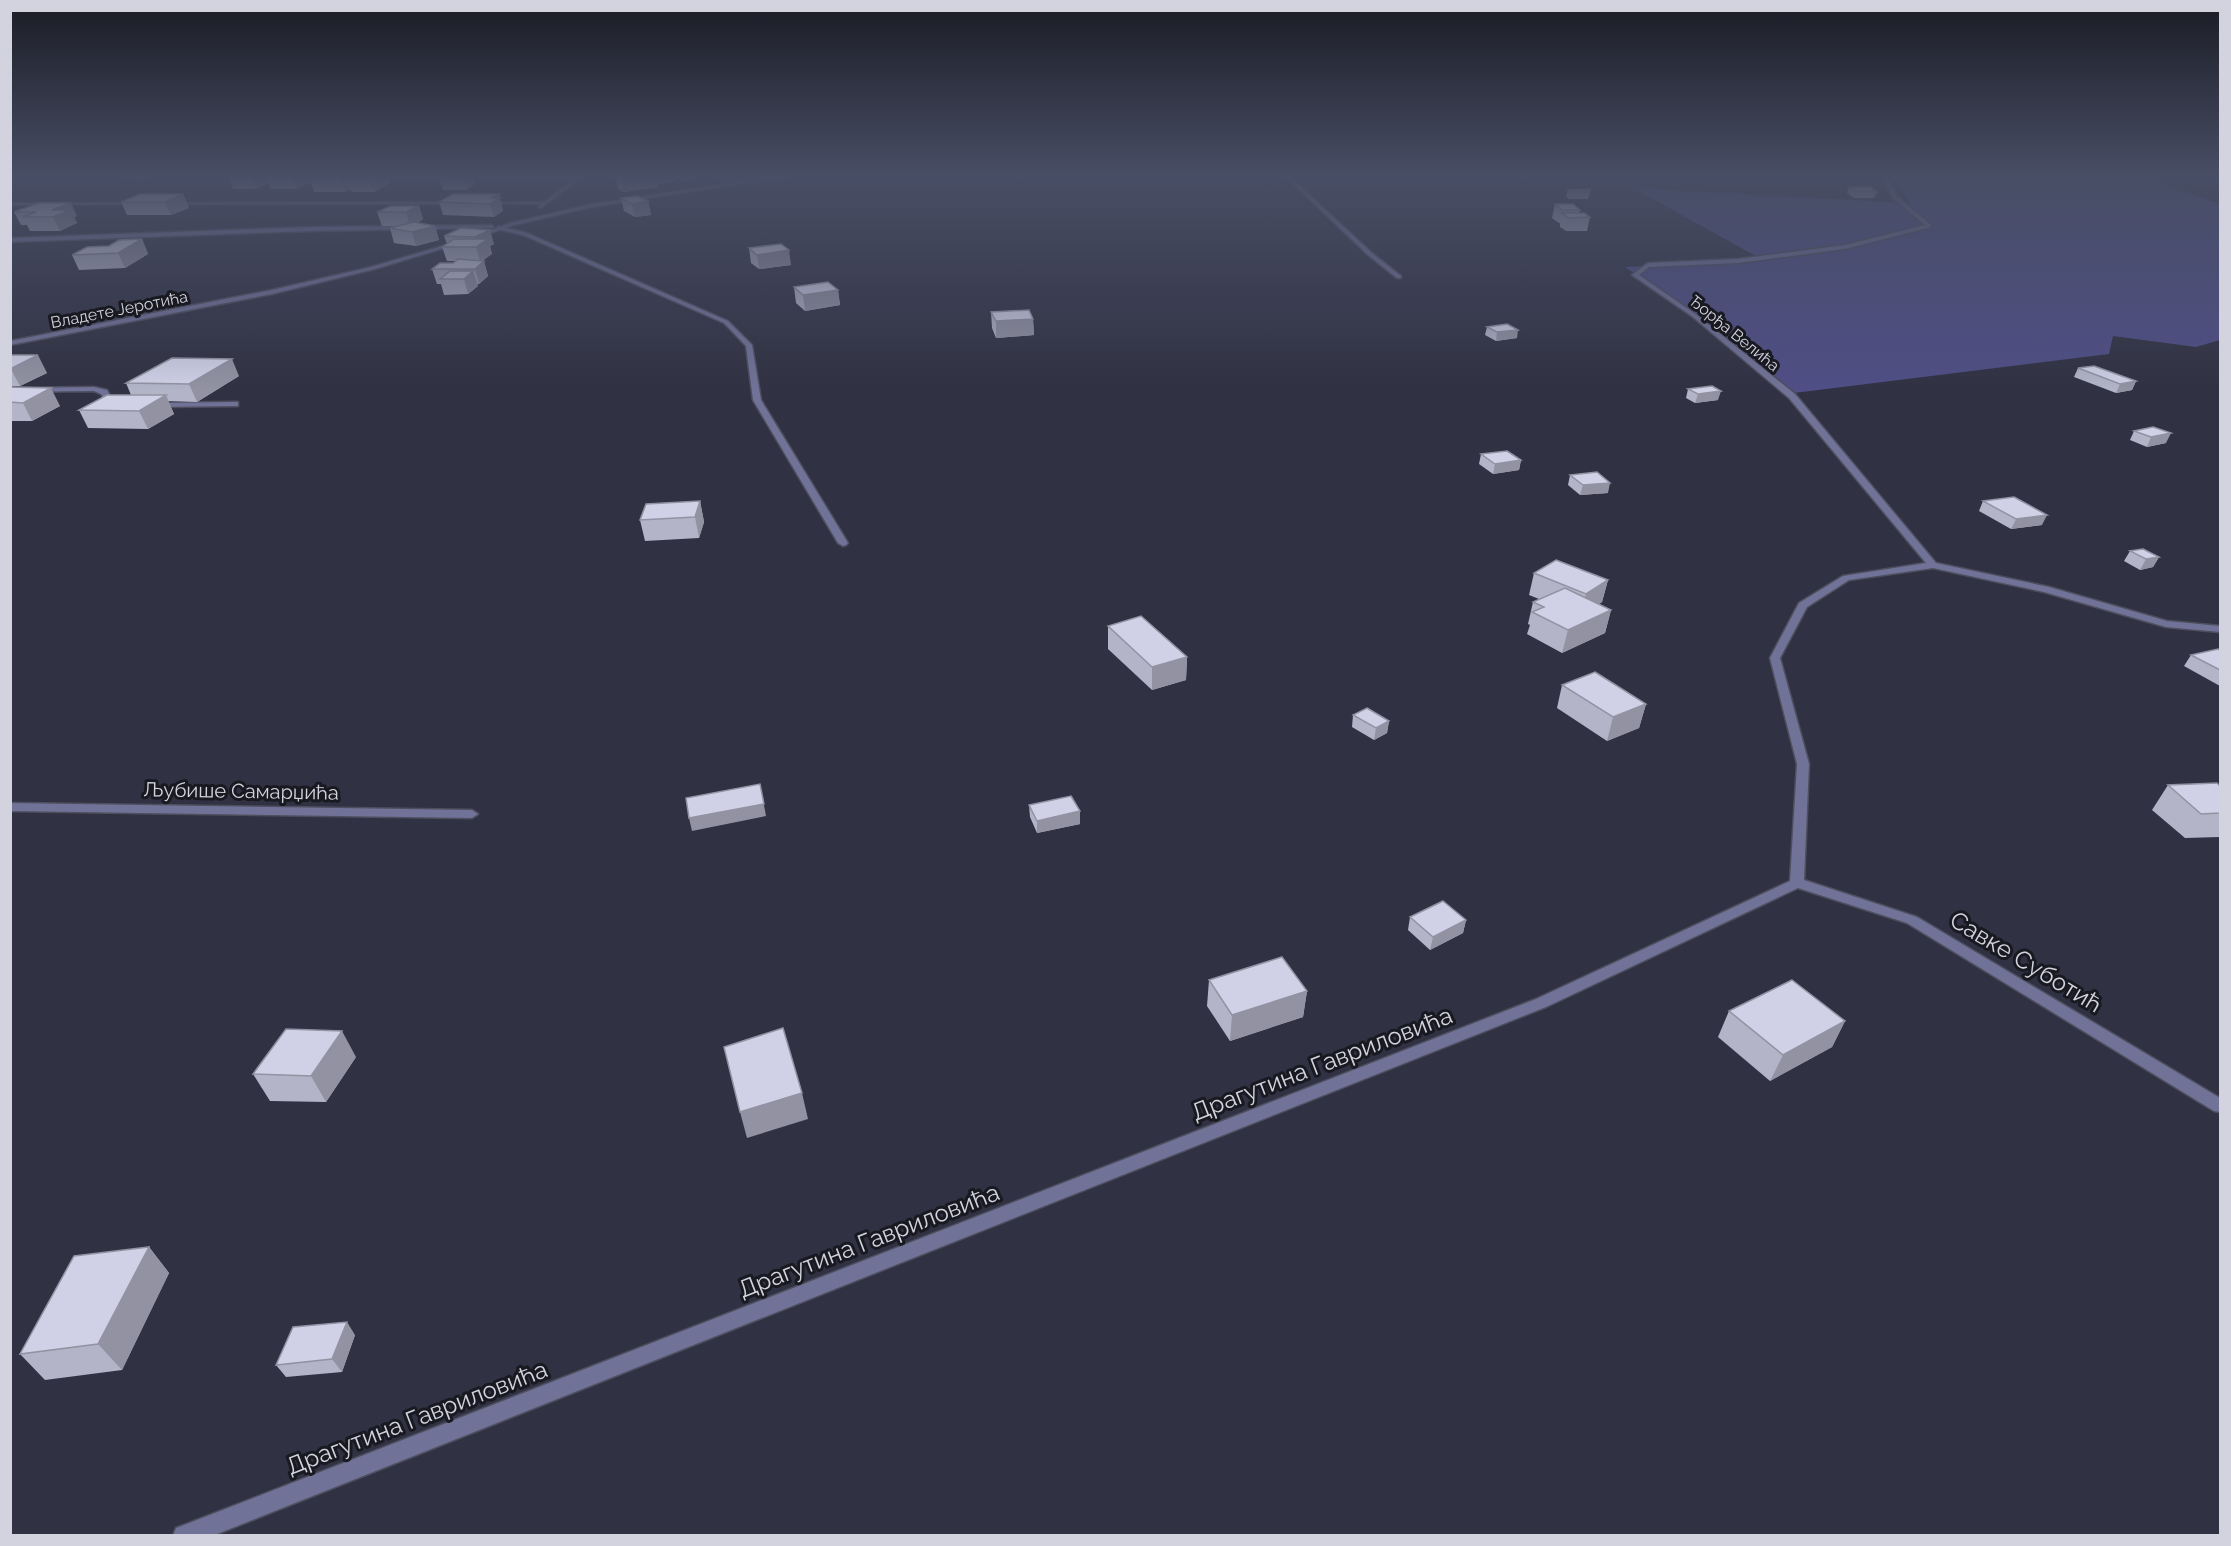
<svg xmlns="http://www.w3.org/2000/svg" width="2231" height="1546" font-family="Raleway,sans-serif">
<rect width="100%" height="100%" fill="#303142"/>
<polygon fill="#4f4e86" points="1892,175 2150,175 2168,186 2220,204 2220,340 2196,347 2113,336 2109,354 1794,393 1692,311 1625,267 1765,261 1633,188 1910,203"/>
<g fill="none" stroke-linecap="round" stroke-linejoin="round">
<g stroke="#4d4e5e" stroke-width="3">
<g id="lane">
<polygon points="1284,175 1288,175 1372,253 1401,276 1401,278 1397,278 1368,255"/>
<polygon points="498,226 527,233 728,321 752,345 761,400 848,543 846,545 843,546 838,543 753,400 746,346 724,323 523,235 496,229"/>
<polygon points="94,387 107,390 113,401 121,403 117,405 108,405 101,394 94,391 10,392 10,388"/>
<polygon points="235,402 238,402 238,406 155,407 151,405 155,403"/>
</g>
</g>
<g stroke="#4d4e5e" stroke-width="3">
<g id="street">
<polygon points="786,175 796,175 592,207 514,225 477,238 472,237 511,223 592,204"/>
<polygon points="1882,175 1886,175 1897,196 1931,225 1931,227 1845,249 1738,263 1649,267 1639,275 1697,315 1795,394 1936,563 2049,587 2167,621 2220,626 2220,632 2166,627 2044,592 1933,568 1849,580 1807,607 1780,658 1809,764 1804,880 1917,917 2220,1098 2220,1112 2214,1111 1907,923 1798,888 1546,1007 212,1536 173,1536 176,1528 184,1525 1536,999 1790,881 1797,764 1770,658 1799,603 1843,576 1926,563 1789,398 1693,317 1632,275 1648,263 1738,259 1845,245 1925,225 1893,198"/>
<polygon points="579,176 581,177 580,179 541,208 539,207 541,204 484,203 545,202 573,179 372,179"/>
<polygon points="453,202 455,204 169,204 171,203"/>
<polygon points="14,203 138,203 140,204 12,205"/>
<polygon points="492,225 494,228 312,231 10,242 10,238 312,227"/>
<polygon points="456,242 461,243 375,269 272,294 10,345 10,341 272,290 371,267"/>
<polygon points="10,803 472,810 478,814 472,818 10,811"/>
</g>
</g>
<use href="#lane" fill="#717297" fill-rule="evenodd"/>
<use href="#street" fill="#717297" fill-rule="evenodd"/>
</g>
<g fill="#b3b4c7">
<polygon points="120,175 155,175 147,178 121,177"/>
<polygon points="267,175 268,176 270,175 308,175 310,182 296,189 271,189 269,183 255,189 233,189 229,176"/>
<polygon points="308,175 387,175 390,183 374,192 352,192 350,189 345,192 314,192"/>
<polygon points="444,175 509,175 506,176 477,176 477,175 473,176 474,182 473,183 474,185 466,190 443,190 439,177"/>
<polygon points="623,175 695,175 696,179 682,181 675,176 676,181 658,184 658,187 623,192 618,188 615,176"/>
<polygon points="1849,187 1877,192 1874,198 1854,198 1847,193"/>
<polygon points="1568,190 1590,192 1588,199 1569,199 1566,196"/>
<polygon points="183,194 189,208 171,215 127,215 121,202"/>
<polygon points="499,194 503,211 494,217 443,215 439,202"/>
<polygon points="621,198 648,201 651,215 635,217 624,211"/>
<polygon points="39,203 77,216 74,217 77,223 60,231 30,231 27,225 21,225 14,212"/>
<polygon points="1555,204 1580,210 1579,213 1590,217 1587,231 1566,231 1560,227 1560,223 1559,223 1552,218"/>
<polygon points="419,206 423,219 417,223 435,226 439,240 416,246 394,243 390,228 399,226 382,226 377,212"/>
<polygon points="461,228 494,244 490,246 492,254 482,261 484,261 488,276 479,284 477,284 478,286 468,294 444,295 441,284 437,284 432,269 453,263 455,261 447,261 442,247 447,244 444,236"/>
<polygon points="142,239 148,254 125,268 79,270 72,255 109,246"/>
<polygon points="749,248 791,265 759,269 751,263"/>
<polygon points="794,287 838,290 840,305 805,311 796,303"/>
<polygon points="991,312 1033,319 1034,335 996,338 992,328"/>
<polygon points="1487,327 1517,338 1496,341 1485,335"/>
<polygon points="10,355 47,373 20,386 10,386"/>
<polygon points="2078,368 2136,381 2132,390 2116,393 2074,377"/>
<polygon points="239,376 197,402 168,401 174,414 148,429 88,428 79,410 131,395 126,383"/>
<polygon points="10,387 60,406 32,421 10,421"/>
<polygon points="1688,389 1718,400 1695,403 1686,398"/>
<polygon points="2134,431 2166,443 2147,447 2130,440"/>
<polygon points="1481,454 1521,460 1519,470 1493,474 1479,464"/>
<polygon points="1570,475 1608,493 1580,495 1568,485"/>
<polygon points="700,501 704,522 699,538 645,541 640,520"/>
<polygon points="1983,501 2042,525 2011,529 1979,511"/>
<polygon points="2130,551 2159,557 2153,567 2140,570 2124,561"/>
<polygon points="1534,573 1608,580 1602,602 1599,604 1611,610 1605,633 1562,653 1527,634 1530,625 1528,624 1533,602 1539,599 1529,595"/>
<polygon points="1108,626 1187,657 1186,680 1152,690 1108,649"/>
<polygon points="2220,650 2220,686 2184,666 2191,655"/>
<polygon points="1562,685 1646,704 1639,728 1607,741 1557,708"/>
<polygon points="1353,715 1389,721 1387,733 1374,740 1352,727"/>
<polygon points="2168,785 2220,786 2220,837 2185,838 2152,810"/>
<polygon points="1029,805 1080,811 1080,824 1037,833 1030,817"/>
<polygon points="1410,917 1466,920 1463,933 1430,950 1408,930"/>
<polygon points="1209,980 1307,991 1303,1017 1230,1041 1207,1006"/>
<polygon points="1729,1011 1845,1021 1832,1047 1770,1081 1718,1037"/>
<polygon points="356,1057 326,1102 270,1101 253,1074"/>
<polygon points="149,1247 169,1273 122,1370 45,1380 20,1354"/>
<polygon points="355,1335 342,1372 286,1377 276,1365"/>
</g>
<g fill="#9292a2">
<polygon points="145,175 155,175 147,178"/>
<polygon points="254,175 267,175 268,176 266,176 269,183 255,189 250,176"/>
<polygon points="295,175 308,175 310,182 296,189 292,176"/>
<polygon points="339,175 357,175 347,179 350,189 345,192"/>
<polygon points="375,175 387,175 390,183 374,192 370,179"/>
<polygon points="465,175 473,175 474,182 473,183 474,185 466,190 462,177"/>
<polygon points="656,175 674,175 676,181 658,184"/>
<polygon points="656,175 658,187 623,192 620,179"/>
<polygon points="681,175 695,175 696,179 682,181"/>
<polygon points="715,175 734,175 715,177"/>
<polygon points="183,194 189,208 171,215 165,202"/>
<polygon points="499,194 503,211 494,217 490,204 492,198"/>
<polygon points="648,201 651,215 635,217 632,204"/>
<polygon points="71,203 77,216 74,217 77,223 60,231 53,217 52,210"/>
<polygon points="419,206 423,219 410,226 406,212"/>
<polygon points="435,226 439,240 416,246 412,232"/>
<polygon points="490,230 494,244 490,246 492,254 480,261 476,247 478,246 475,237"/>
<polygon points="142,239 148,254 125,268 118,253"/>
<polygon points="789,250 791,265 759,269 757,255"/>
<polygon points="484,261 488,276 479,284 475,269"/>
<polygon points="473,271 478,286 468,294 464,279"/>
<polygon points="838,290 840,305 805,311 803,295"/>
<polygon points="1033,319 1034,335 996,338 996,321"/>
<polygon points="1518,330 1517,338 1496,341 1497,332"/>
<polygon points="38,355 47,373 20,386 11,369"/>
<polygon points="232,359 239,376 197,402 189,384"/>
<polygon points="2136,381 2132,390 2116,393 2120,384"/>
<polygon points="51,388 60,406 32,421 23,403"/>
<polygon points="1721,391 1718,400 1695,403 1698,394"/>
<polygon points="166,395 174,414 148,429 139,411"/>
<polygon points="2171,433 2166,443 2147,447 2151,437"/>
<polygon points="1521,460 1519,470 1493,474 1495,464"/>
<polygon points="1610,483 1608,493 1580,495 1583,485"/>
<polygon points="700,501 704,522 699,538 695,517"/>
<polygon points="2047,515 2042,525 2011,529 2016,519"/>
<polygon points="2159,557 2153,567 2140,570 2146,559"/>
<polygon points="1608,580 1602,602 1581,616 1586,594"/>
<polygon points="1611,610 1605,633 1562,653 1568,630"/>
<polygon points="1187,657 1186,680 1152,690 1152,667"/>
<polygon points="1646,704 1639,728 1607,741 1613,717"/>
<polygon points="1389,721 1387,733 1374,740 1376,728"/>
<polygon points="760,784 766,816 692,831 689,818"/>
<polygon points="1080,811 1080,824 1037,833 1037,821"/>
<polygon points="1466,920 1463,933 1430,950 1433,937"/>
<polygon points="1307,991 1303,1017 1230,1041 1232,1015"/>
<polygon points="1845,1021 1832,1047 1770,1081 1783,1055"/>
<polygon points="342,1031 356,1057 326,1102 311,1076"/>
<polygon points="802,1093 808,1119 747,1138 740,1112"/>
<polygon points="149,1247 169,1273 122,1370 98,1344"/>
<polygon points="347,1322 355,1335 342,1372 332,1359"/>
</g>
<g fill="#d0d1e7" stroke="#9292a2" stroke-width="1.5">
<polygon points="233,175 254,175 250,176 229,176"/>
<polygon points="270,175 295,175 292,176 266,176"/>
<polygon points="357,175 379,175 370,179 347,179"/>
<polygon points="444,175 467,175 462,177 439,177"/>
<polygon points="623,175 656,175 620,179 615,176"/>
<polygon points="1849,187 1870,187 1877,192 1856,191"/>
<polygon points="1590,189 1590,192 1571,192 1568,190"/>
<polygon points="140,194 183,194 165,202 121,202"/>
<polygon points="453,194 499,194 492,198 500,198 490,204 439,202"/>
<polygon points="637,196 648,201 632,204 621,198"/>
<polygon points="39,203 71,203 52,210 70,210 53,217 23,217 36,212 14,212"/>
<polygon points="1555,204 1573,204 1580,210 1562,210"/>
<polygon points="391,206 419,206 406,212 377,212"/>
<polygon points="1562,213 1584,213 1590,217 1569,218"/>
<polygon points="414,222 435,226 412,232 390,228"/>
<polygon points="461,228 490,230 475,237 444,236"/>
<polygon points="142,239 118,253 72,255 87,247 109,246 119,240"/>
<polygon points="454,239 488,239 476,247 442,247"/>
<polygon points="781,244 789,250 757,255 749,248"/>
<polygon points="458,259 484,261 475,269 432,269 440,263 453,263"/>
<polygon points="450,271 473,271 464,279 440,279"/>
<polygon points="828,282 838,290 803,295 794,287"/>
<polygon points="1029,310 1033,319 996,321 991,312"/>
<polygon points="1507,324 1518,330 1497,332 1487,327"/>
<polygon points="10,355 38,355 10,369"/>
<polygon points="172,358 232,359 189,384 126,383"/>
<polygon points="2094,366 2136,381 2120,384 2078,368"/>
<polygon points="1712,386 1721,391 1698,394 1688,389"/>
<polygon points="10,387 51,388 23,403 10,402"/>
<polygon points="107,395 166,395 139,411 79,410"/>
<polygon points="2153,427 2171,433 2151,437 2134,431"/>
<polygon points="1507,451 1521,460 1495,464 1481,454"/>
<polygon points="1597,472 1610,483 1583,485 1570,475"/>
<polygon points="2014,497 2047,515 2016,519 1983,501"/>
<polygon points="700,501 695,517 640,520 646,504"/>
<polygon points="2143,549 2159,557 2146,559 2130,551"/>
<polygon points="1556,560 1608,580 1586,594 1534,573"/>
<polygon points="1565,588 1611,610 1568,630 1532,612 1544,607 1533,602"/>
<polygon points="1141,616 1187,657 1152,667 1108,626"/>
<polygon points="2218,649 2220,650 2220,670 2191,655"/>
<polygon points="1595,672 1646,704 1613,717 1562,685"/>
<polygon points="1367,708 1389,721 1376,728 1353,715"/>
<polygon points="2217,783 2220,786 2220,813 2201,814 2168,785"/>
<polygon points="760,784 764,804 689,818 686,798"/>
<polygon points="1071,796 1080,811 1037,821 1029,805"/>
<polygon points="1443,901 1466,920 1433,937 1410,917"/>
<polygon points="1282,957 1307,991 1232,1015 1209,980"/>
<polygon points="1792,980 1845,1021 1783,1055 1729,1011"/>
<polygon points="783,1028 802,1093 740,1112 724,1047"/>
<polygon points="286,1029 342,1031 311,1076 253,1074"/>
<polygon points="149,1247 98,1344 20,1354 74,1256"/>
<polygon points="347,1322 332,1359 276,1365 293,1327"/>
</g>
<linearGradient id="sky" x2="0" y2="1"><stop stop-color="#1a1b24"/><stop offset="0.45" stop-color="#484e65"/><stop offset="1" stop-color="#484e65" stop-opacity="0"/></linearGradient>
<rect width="2231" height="391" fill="url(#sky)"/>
<g text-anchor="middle" stroke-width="6" stroke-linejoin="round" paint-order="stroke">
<g font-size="16" fill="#d2d3de" stroke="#191921">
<text transform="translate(119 309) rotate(-11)" y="6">Владете Јеротића</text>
<text transform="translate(1735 333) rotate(39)" y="6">Ђорђа Велића</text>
</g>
<g font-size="20" fill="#d2d3de" stroke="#191921">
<text transform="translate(241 791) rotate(1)" y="7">Љубише Самарџића</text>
</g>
<g font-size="24" fill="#d2d3de" stroke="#191921">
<text transform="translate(2026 962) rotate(31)" y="8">Савке Суботић</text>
<text transform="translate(1322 1064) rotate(-21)" y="8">Драгутина Гавриловића</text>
<text transform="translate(869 1241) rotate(-21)" y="8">Драгутина Гавриловића</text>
<text transform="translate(417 1418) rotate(-21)" y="8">Драгутина Гавриловића</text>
</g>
</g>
<rect width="2231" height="1546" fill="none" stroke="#d2d3de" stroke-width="24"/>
</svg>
